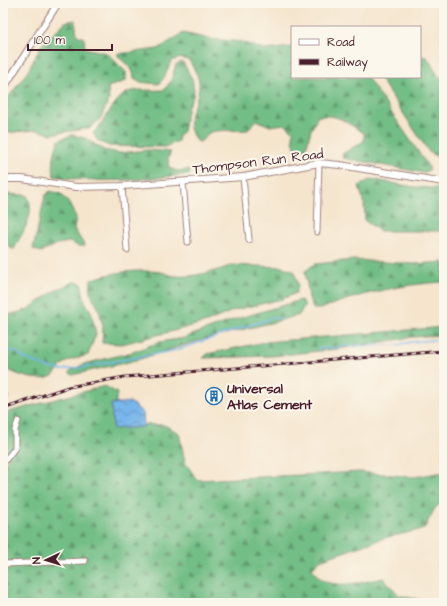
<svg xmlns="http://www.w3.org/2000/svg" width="447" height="606" font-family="'Architects Daughter',sans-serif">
<defs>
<pattern id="forest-firs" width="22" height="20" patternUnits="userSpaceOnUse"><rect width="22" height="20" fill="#73be86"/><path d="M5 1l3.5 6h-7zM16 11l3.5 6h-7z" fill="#609a6e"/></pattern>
<pattern id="water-waves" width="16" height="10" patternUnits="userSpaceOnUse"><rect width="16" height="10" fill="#78b6eb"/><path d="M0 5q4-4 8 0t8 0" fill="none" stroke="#6493bf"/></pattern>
</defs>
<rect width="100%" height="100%" fill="#fbf7ec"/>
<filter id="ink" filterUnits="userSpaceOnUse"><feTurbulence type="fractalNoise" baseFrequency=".025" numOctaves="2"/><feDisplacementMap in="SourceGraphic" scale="8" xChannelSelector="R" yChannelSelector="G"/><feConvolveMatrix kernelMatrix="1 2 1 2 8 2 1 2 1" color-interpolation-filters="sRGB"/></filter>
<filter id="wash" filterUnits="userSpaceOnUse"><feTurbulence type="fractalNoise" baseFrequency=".012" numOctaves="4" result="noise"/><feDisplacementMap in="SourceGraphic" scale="16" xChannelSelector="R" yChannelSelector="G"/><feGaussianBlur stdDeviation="0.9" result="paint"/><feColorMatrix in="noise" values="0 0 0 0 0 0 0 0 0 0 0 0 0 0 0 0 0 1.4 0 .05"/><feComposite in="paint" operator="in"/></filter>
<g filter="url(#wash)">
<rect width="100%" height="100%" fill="#f5e5cd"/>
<g fill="url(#forest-firs)" stroke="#5e6e58">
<polygon points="75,20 77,35 84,38 85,48 107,53 126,72 126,81 108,87 109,100 100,119 90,128 51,134 37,130 3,133 3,105 28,71 41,46 65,22"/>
<path d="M183,33L210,39L242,42L264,50L292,47V77H367L430,169L424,173L343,158L342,154L364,141V133C346,123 341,114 318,116L311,130L306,149L296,150L293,141V131L285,124L270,126L256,120L248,130C238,131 215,129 209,133C206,135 204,139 200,142L196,141C180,115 198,110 199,86C200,78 193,67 189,60L180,58L171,61L165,76L159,84L140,82L134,78C134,66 123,64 117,54L158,49Z"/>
<polygon points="420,56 427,57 439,77 444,78 444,161 429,152 379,77 420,77"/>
<path d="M183,62L192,79L194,89L193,97L188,106L183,131L179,136L178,141L165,147L109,146L98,141L93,133C106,122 114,95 132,91C142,89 153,91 164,90L171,81L176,64Z"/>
<path d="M72,135L85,138L104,150L119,153L148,150L171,152L168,158L169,168L177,171L189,170L190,174C145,180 98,184 54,176C52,163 54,152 59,140Z"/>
<polygon points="371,179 414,187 444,189 444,231 380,231 365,221 364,203 359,186"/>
<polygon points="50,191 61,194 68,202 76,217 74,229 85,246 78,246 70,242 57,244 41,252 33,249 45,196"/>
<path d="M3,194L27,195C37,213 22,233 14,249L10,248L3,236Z"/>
<path d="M354,260L414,264L444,262V282C402,284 359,294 320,309H313L309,298L305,271L315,264Z"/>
<path d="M232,265L283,267L294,271L298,285L296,293L282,299L235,310L207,322L177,330L122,344L102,343L103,326L98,307L90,293L91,280C111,272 138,269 160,272C165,272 170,276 175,276C191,278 218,271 232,265Z"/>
<path d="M73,282L81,283L85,302L91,311L96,334L88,355C79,358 69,359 62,365C59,368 57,372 54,375C41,384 18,375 6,369L3,358V316L27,310L56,290Z"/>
<polygon points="301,300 305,305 299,315 274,322 204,339 137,360 72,375 69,372 84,364 133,352 159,342 184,338 233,320"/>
<polygon points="444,327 444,335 413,337 337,349 273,356 203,358 207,354 265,342"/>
<path d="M105,386L117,393L114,413L118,424L164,425L179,433L185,462L197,480L360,472L414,477L444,472V501L435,508L424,529L384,538L320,560L312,568C323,594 362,582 383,578L399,595L433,603H3V462L8,459C3,444 0,425 8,412Z"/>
</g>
<polygon fill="url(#water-waves)" stroke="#616a8b" points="130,402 143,413 144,427 113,429 111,404"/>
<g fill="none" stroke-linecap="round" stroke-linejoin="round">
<g stroke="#78b6eb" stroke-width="1.5">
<polyline points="3,348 16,352 24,358 49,368 61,370 78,368 177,350 253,324 272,318 279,318"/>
<polyline points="318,349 346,346 396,345 412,342 444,339"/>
</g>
</g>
</g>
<g filter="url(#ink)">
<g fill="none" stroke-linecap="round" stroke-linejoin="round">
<g stroke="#a0827c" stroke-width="7">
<g id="minor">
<polyline points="243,177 249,240"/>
<polyline points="183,182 188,242"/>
<polyline points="122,186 127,250"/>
<polyline points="317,232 319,163"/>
<polyline points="3,394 4,396"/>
<polyline points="3,463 15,448 15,430 18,421"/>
<polyline points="3,564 85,561"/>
</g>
</g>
<g stroke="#a0827c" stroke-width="8">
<g id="tertiary">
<polyline points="3,89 58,3"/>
<polyline points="3,179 22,179 76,187 122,186 243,177 319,163 340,165 444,182"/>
</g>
</g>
<use href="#minor" stroke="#fff" stroke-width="5"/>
<use href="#tertiary" stroke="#fff" stroke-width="6"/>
<g stroke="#4a1f2b" stroke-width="3">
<polyline id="rail" points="3,409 68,387 125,377 444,351"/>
</g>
<use href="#rail" stroke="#fbf7ec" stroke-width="1.5" stroke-dasharray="4.5" stroke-linecap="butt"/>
</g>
</g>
<defs>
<g id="building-ring" transform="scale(0.9)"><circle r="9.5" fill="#fbf7ec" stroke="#1f6fb2" stroke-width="1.5"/><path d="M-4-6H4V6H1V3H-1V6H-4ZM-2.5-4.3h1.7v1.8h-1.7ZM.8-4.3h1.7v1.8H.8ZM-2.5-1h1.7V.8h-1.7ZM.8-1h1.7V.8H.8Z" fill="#1f6fb2"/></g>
</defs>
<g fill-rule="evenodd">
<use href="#building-ring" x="214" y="396"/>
</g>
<g text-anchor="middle" stroke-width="4" stroke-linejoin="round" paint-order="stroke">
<g font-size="14" fill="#4a1f2b" stroke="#fbf7ec">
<text transform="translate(258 161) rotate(-7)" y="5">Thompson Run Road</text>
</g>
<g font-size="14" font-weight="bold" fill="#4a1f2b" stroke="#fbf7ec" text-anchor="start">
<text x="227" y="393">Universal<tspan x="227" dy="16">Atlas Cement</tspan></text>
</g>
</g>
<rect width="447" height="606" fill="none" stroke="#fbf7ec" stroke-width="16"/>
<rect x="291" y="26" width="130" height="52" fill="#fbf7ec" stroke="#b4a19f"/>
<rect x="299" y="39" width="20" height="6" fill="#ffffff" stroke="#b4a19f"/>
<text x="327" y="46" font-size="12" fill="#4a1f2b">Road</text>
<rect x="299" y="59" width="20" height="6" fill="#4a1f2b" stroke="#b4a19f"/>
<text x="327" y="66" font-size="12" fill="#4a1f2b">Railway</text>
<g transform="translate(46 560) rotate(266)" stroke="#fbf7ec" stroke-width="3" paint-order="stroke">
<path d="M0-3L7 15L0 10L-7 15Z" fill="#4a1f2b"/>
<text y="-6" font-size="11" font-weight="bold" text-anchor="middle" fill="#4a1f2b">N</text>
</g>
<path d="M28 44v6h84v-6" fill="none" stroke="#4a1f2b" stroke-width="2"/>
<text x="34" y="44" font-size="12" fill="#4a1f2b" stroke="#fbf7ec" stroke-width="3" paint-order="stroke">100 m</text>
</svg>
